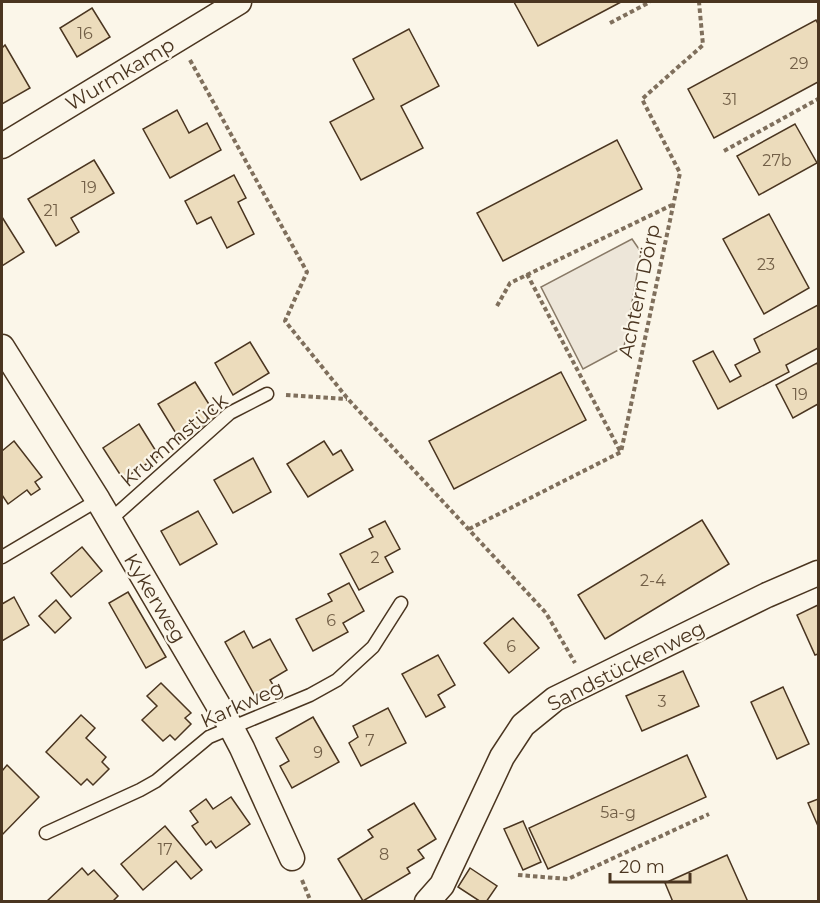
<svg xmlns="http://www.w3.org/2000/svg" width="820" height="903" font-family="Montserrat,sans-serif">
<rect width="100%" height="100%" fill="#fbf6e9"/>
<polygon fill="#ede6d9" stroke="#887966" stroke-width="1.5" points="632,239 641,252 624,347 583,369 541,287"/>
<g fill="#ecdcbc" stroke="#4a3520" stroke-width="1.5">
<polygon points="514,2 621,2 538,46"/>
<polygon points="92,8 110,37 77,57 60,28"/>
<polygon points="816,20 818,24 818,82 714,138 688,89"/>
<polygon points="409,29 439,86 401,106 423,148 361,180 330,122 374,99 353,59"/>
<polygon points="5,45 30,88 2,104 2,48"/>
<polygon points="177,110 189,133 207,123 221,150 170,178 143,129"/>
<polygon points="795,124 817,163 759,195 737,156"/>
<polygon points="617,140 642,189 503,261 477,213"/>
<polygon points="94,160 114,193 71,218 79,232 56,246 28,199"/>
<polygon points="234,175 246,198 238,202 254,234 227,248 211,217 197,224 185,201"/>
<polygon points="769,214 809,288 764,314 723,239"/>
<polygon points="2,217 24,252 2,266"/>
<polygon points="818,305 818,348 786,365 789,372 718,409 693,361 713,351 730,382 741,376 735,365 760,352 754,339"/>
<polygon points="250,342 269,373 233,395 215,363"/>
<polygon points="817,363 818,366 818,404 793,418 776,385"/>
<polygon points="561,372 586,420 454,489 429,441"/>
<polygon points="195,382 217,417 180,440 158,404"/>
<polygon points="139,424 159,456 123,479 103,448"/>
<polygon points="14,441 42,477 35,482 40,489 31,495 27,490 8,504 2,495 2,451"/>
<polygon points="324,441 333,455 341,450 353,470 308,497 287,464"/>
<polygon points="253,458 271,492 233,513 214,480"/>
<polygon points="198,511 217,544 180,565 161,531"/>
<polygon points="702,520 729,564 605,639 578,595"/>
<polygon points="385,521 400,549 385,557 393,572 359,590 340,554 373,537 369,529"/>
<polygon points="82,547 102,571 71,597 51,573"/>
<polygon points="349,583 364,611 343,623 348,632 313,651 296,619 332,601 328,594"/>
<polygon points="128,592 166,657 146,668 109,603"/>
<polygon points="14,597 29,625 2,641 2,604"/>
<polygon points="56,600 71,618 55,633 39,616"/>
<polygon points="818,605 818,654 815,655 797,615"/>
<polygon points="513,618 539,648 509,673 484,643"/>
<polygon points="244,631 253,648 270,639 287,670 270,680 275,688 256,698 225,642"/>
<polygon points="438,655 455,685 438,695 445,707 426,717 402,674"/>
<polygon points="683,671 699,706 642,731 626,696"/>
<polygon points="161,683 191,713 185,718 191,724 175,740 170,735 163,741 142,720 157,706 147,696"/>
<polygon points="783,687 809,744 777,759 751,702"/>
<polygon points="388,708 406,743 361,766 349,743 358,737 353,726"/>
<polygon points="81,715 95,728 86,738 106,757 102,762 109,769 93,785 87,779 81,785 46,752"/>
<polygon points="313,717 339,762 292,788 280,766 289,761 276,738"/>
<polygon points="687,755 706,797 548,869 529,828"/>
<polygon points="7,765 39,797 2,835 2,771"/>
<polygon points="231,797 250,824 216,848 211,841 206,845 192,826 198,822 190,811 206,799 213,809"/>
<polygon points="818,799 818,826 808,803"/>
<polygon points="414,803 436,839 418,850 424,858 407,868 410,873 363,901 338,859 373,837 368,830"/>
<polygon points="523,821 541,862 523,870 504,829"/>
<polygon points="165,826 202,870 191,879 176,861 143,890 121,864"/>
<polygon points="727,855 748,902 673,902 665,883"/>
<polygon points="82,868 88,875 94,870 118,896 112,902 46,902"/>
<polygon points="470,868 497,886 486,902 481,902 458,887"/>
</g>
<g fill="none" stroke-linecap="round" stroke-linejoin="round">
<g stroke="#4a3520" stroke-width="15">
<g id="lane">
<polyline points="110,520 230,413 267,394"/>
<polyline points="2,557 98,500"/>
<polyline points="46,833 140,790 156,781 209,737 310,695 337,680 373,647 401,603"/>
</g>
</g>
<g stroke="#4a3520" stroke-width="27">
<g id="street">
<polyline points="2,146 239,2"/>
<polyline points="2,347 98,500 231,727 242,748 292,858"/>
<polyline points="427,902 442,885 502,757 523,725 555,699 767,595 818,573"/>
</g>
</g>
<g stroke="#7f6f5c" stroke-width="4" stroke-dasharray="4.5 3" stroke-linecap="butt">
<polyline points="610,23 650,2"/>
<polyline points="190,60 307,272 285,321 348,399 546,613 575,663"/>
<polyline points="724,151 818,99"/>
<polyline points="527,274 620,451"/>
<polyline points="497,306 510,283 672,205"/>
<polyline points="286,395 347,399"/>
<polyline points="469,529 621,452 680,173 642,99 703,45 699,2"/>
<polyline points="518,875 568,879 709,814"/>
<polyline points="302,880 311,902"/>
</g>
<use href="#lane" stroke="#fbf6e9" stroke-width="12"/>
<use href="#street" stroke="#fbf6e9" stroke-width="24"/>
</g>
<g text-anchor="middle" stroke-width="4.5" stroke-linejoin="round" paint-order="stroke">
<g font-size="16" fill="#725f47">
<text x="85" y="39">16</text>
<text x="799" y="69">29</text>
<text x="730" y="105">31</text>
<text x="777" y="166">27b</text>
<text x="89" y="193">19</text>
<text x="51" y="216">21</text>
<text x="766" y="270">23</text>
<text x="800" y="400">19</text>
<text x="375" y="563">2</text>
<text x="653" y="586">2-4</text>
<text x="331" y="626">6</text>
<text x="511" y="652">6</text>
<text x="662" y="707">3</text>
<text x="370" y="746">7</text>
<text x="318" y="758">9</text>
<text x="618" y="818">5a-g</text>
<text x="165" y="855">17</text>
<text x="384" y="860">8</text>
</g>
<g font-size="20" fill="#4a3520" stroke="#fbf6e9">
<text transform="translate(120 74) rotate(-31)" y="7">Wurmkamp</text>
<text transform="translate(639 291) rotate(-78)" y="7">Achtern Dörp</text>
<text transform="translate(174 440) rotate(-40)" y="7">Krummstück</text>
<text transform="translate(155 598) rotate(59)" y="7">Kykerweg</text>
<text transform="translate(626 666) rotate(-27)" y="7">Sandstückenweg</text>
<text transform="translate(242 704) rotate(-24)" y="7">Karkweg</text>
</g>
</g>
<rect width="820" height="903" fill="none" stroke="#4a3520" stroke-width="6"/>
<path d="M610 873v9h80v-9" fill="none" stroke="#4a3520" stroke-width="3"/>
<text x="619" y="873" font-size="18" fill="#4a3520" stroke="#fbf6e9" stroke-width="4.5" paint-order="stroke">20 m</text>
</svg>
